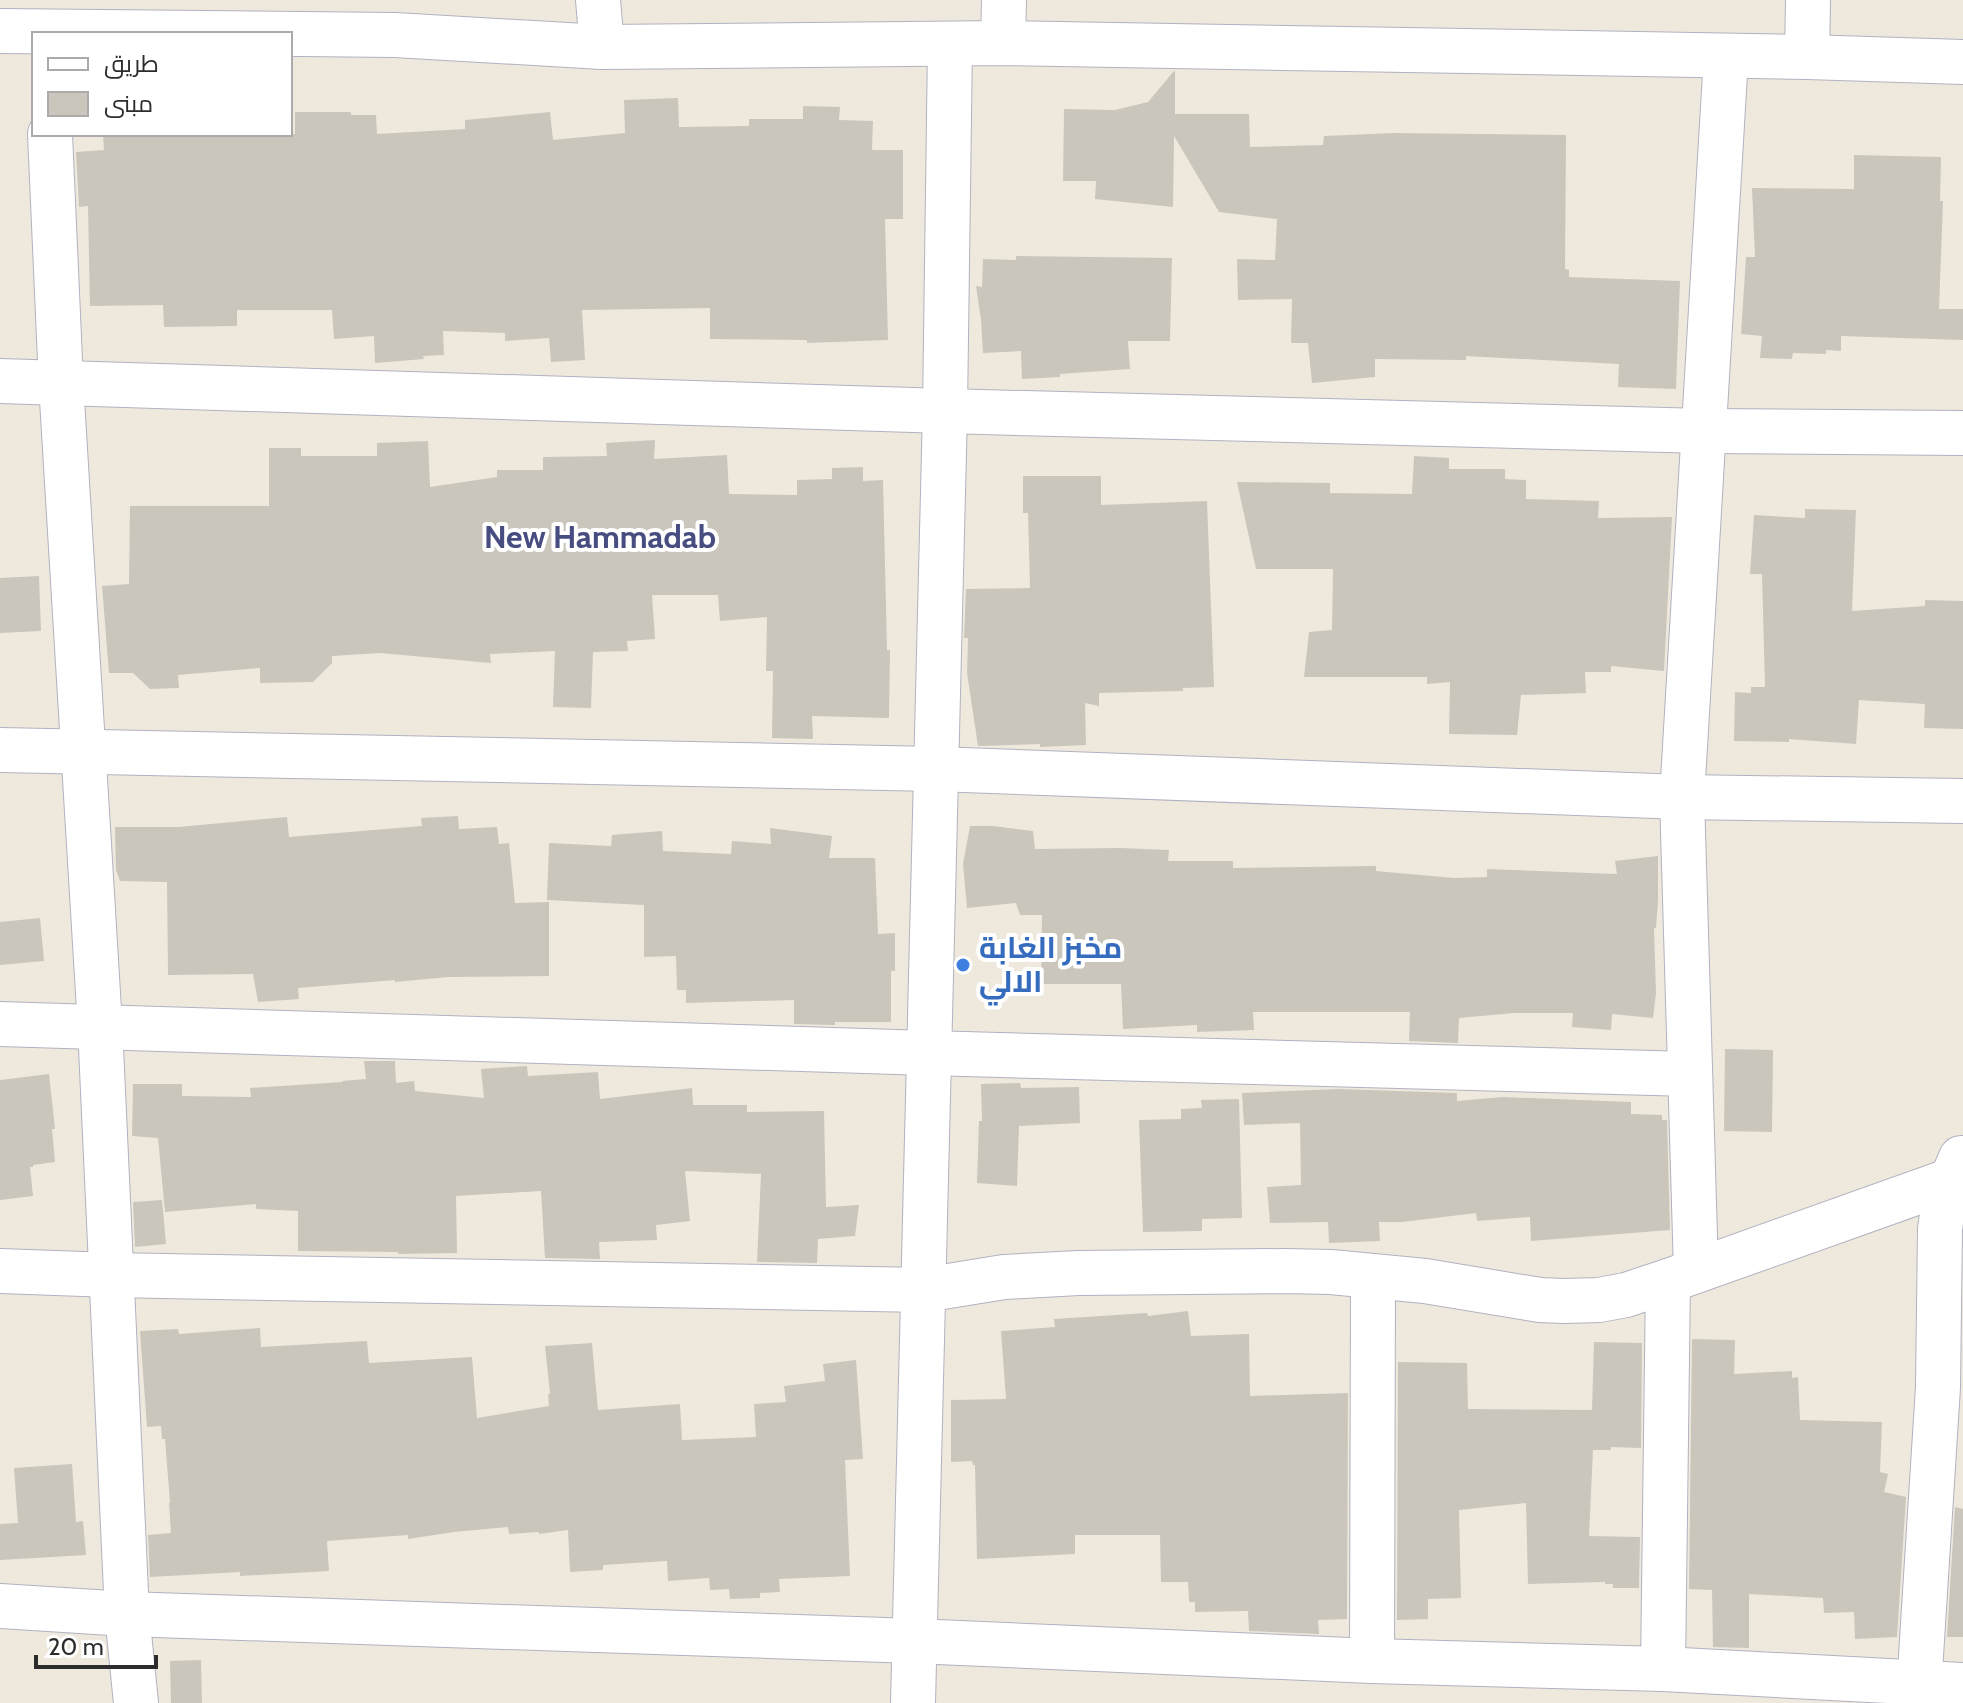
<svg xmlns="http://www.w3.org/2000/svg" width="1963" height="1703" font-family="Cabin,Cairo,sans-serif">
<rect width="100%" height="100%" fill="#efe9dd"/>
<g fill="#cac6bc">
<polygon points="1174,71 1175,71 1175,114 1249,114 1250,147 1323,145 1324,136 1394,133 1566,135 1565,269 1569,270 1569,277 1680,281 1676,389 1618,387 1619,364 1466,356 1466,360 1375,359 1375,377 1312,383 1308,343 1291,343 1292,299 1238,300 1237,259 1275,260 1277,219 1219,212 1174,136 1173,207 1095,199 1096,181 1063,181 1064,109 1115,110 1148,102"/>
<polygon points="678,98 679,127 749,126 749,119 803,119 803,106 840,107 839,120 873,121 872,150 903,150 903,219 885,219 888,340 807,343 807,340 710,339 710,308 582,310 585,360 551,362 549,338 505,341 505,333 443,331 444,355 423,356 424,359 375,363 374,336 334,339 332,310 237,310 237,326 164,327 163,305 90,306 88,206 79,207 76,152 104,150 103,134 295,134 295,112 351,112 351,115 376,115 377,134 465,129 465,120 550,112 553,140 625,133 624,100"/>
<polygon points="1854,155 1941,157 1940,201 1943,201 1939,309 1963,309 1963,340 1841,336 1841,351 1826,350 1826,354 1793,353 1792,359 1760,358 1762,336 1741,334 1746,257 1755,257 1752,188 1854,189"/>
<polygon points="1016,256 1172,258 1170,341 1128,341 1130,369 1060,374 1060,377 1022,379 1021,351 983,353 981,320 976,286 982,287 983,259 1016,260"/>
<polygon points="655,440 654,459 727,455 729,494 797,495 797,480 832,479 832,468 863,467 863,481 883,480 887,650 890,650 889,718 812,716 813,739 772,738 773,671 766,671 767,617 720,621 718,595 652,595 655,639 627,641 628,651 593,652 591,708 553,707 555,651 490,654 491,663 380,653 332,656 332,663 313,682 260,683 260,668 178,675 179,688 150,689 133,673 109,673 102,586 129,584 130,506 269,506 269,448 301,448 301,456 377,456 377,443 428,441 430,487 497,477 497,470 543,470 543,457 607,456 606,443"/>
<polygon points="1414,456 1449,458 1449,469 1505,469 1505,479 1526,480 1526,499 1599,501 1598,518 1672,517 1664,671 1611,666 1611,672 1585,672 1586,693 1521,695 1517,735 1449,734 1450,682 1427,684 1427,677 1304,677 1309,632 1332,630 1333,569 1256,569 1237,482 1330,483 1330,493 1412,494"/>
<polygon points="1023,476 1101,476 1101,505 1207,501 1214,687 1183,688 1183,691 1099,693 1099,706 1085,703 1086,745 1040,747 1040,744 978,746 967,673 968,638 964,638 966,589 1030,588 1028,513 1023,513"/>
<polygon points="1805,509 1856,510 1852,611 1925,606 1925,600 1963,601 1963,729 1924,728 1925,704 1859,700 1856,744 1789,739 1789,742 1734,741 1735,692 1751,693 1751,687 1765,687 1762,574 1750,574 1754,515 1805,518"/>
<polygon points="39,576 41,631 0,633 0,578"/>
<polygon points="458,816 459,829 497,827 499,844 509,843 515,903 549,902 549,976 449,977 395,982 395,980 298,988 299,999 258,1002 253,974 168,975 167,882 120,881 116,870 115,827 179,827 287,817 289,837 422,826 421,818"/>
<polygon points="970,826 993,826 1033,831 1035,849 1120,848 1169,850 1168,861 1233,861 1233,868 1376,866 1376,871 1454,878 1487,877 1487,869 1617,874 1615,861 1658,856 1658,901 1656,928 1654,928 1656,993 1653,1018 1612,1014 1611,1030 1572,1027 1573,1013 1514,1013 1459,1018 1458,1043 1409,1041 1410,1012 1253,1012 1254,1030 1197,1032 1197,1025 1123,1029 1121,984 1041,984 1042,915 1020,915 1016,903 967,908 963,864"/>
<polygon points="770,828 832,836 829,858 875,858 878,934 895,933 895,971 891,971 891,1022 835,1022 835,1025 794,1024 794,1000 686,1003 686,990 677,990 676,956 644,957 644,905 547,900 549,843 611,846 612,835 662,831 663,851 731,854 732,841 771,844"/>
<polygon points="40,918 44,961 0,965 0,922"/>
<polygon points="1725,1049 1773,1050 1772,1132 1724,1131"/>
<polygon points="364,1061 395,1061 396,1083 414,1081 415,1091 484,1098 481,1069 527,1066 528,1076 598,1072 600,1099 692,1088 693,1105 747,1105 747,1112 824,1111 826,1207 859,1205 855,1236 818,1239 817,1263 757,1262 761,1174 685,1171 690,1221 656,1225 657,1240 599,1242 600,1259 545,1258 541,1191 456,1196 457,1253 398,1254 398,1252 298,1251 298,1211 256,1209 256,1204 165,1212 158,1138 132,1136 133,1084 182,1084 182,1096 251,1097 250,1088 343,1082 342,1081 366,1079"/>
<polygon points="49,1074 55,1129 52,1129 55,1162 33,1165 33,1167 30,1167 33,1196 0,1200 0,1080"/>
<polygon points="1020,1083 1021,1088 1079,1087 1080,1123 1019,1126 1017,1186 977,1183 979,1121 982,1121 981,1084"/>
<polygon points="1338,1089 1457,1093 1457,1101 1503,1097 1631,1102 1631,1114 1662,1115 1662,1120 1667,1120 1670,1230 1531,1241 1530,1217 1477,1221 1476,1213 1402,1222 1379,1222 1380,1241 1329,1243 1328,1222 1270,1223 1267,1187 1301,1185 1300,1123 1244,1125 1242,1093"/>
<polygon points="1239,1099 1242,1218 1202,1219 1202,1231 1143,1232 1139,1120 1181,1119 1181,1109 1202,1108 1201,1100"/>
<polygon points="162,1200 166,1244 135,1247 133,1202"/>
<polygon points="1188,1311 1191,1336 1249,1334 1250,1396 1348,1393 1347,1619 1318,1620 1319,1634 1249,1631 1248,1611 1195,1612 1195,1602 1189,1602 1188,1582 1161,1582 1160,1535 1075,1535 1075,1554 977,1559 975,1465 973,1465 972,1461 951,1462 951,1400 1006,1399 1001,1331 1055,1327 1054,1319 1147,1313 1148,1316"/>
<polygon points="260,1328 261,1347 367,1341 369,1363 472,1357 477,1418 549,1406 548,1394 550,1394 545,1346 592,1343 598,1410 680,1404 682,1440 756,1437 754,1404 786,1402 784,1386 825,1381 823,1364 856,1360 863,1459 845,1460 850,1576 779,1579 780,1592 760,1593 760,1598 730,1599 729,1589 710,1590 709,1578 668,1581 667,1561 603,1565 603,1570 570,1572 568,1530 539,1534 539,1532 509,1534 508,1527 454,1532 408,1539 408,1535 327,1541 329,1571 240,1576 240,1572 150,1577 148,1535 171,1533 169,1503 170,1502 165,1439 162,1439 161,1426 147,1427 140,1331 178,1329 179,1334"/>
<polygon points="1692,1339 1735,1340 1734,1374 1792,1371 1792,1378 1798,1377 1800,1420 1882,1422 1880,1472 1888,1474 1884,1492 1906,1497 1897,1637 1855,1639 1854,1612 1824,1613 1823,1598 1749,1594 1749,1648 1713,1647 1712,1590 1689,1589"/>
<polygon points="1594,1342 1642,1343 1641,1448 1611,1447 1611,1450 1593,1450 1589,1536 1640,1537 1639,1588 1613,1588 1613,1584 1605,1584 1605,1582 1528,1584 1526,1503 1459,1510 1461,1598 1428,1599 1428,1619 1397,1620 1398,1362 1467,1363 1468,1409 1592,1410"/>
<polygon points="72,1464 76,1522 83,1521 86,1555 0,1560 0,1524 18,1523 14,1468"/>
<polygon points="1955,1507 1963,1509 1963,1637 1947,1637"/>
<polygon points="201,1660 202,1703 171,1703 170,1661"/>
</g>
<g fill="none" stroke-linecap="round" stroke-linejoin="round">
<g stroke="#b1b2c1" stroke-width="46">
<g id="minor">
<polyline points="598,0 602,47"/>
<polyline points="0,31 395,35 602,47 1003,43 1807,57 1963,62"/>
<polyline points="1003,43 1004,0"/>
<polyline points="1807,57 1808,0"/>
<polyline points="50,134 61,383 100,1026 127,1614 136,1703"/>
<polyline points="0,381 945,411 1704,431 1963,433"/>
<polyline points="0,750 936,769 1682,797 1963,801"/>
<polyline points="0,1024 928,1053 1690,1074"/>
<polyline points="0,1271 111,1275 924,1290 1004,1277 1078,1273 1285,1271 1331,1272 1425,1281 1540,1300 1564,1301 1599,1300 1626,1295 1668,1281 1963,1176"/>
<polyline points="1696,1271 1682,797 1726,57"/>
<polyline points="0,1606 127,1614 914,1641 1372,1661 1663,1669 1963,1685"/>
<polyline points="1372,1661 1373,1276"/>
<polyline points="1663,1669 1668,1281"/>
<polyline points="913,1703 945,411 950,44"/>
<polyline points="1918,1703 1938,1387 1940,1229 1945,1195 1961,1158"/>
</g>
</g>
<use href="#minor" stroke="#fff" stroke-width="44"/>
</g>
<circle fill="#3f7fe0" stroke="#fff" stroke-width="3" cx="963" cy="965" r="8"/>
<g text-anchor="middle" stroke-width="8" stroke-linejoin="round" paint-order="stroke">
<g font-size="30" font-weight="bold" fill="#366cbe" stroke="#fff" text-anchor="start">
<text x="979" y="958">مخبز الغابة<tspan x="979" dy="34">الالي</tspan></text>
</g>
<g font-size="32" font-weight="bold" fill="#484d81" stroke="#fff">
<text x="600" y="548">New Hammadab</text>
</g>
</g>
<rect x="32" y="32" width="260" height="104" fill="#ffffff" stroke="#ababab" stroke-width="2"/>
<rect x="48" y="58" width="40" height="12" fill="#ffffff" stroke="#ababab" stroke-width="2"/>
<text x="104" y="72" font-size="24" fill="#2c2c2c">طريق</text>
<rect x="48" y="92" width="40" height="24" fill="#cac6bc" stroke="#ababab" stroke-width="2"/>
<text x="104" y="112" font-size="24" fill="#2c2c2c">مبنى</text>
<path d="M36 1655v12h120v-12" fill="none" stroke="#2c2c2c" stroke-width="4"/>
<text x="48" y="1655" font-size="24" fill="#2c2c2c" stroke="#ffffff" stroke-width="6" paint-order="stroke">20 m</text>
</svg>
